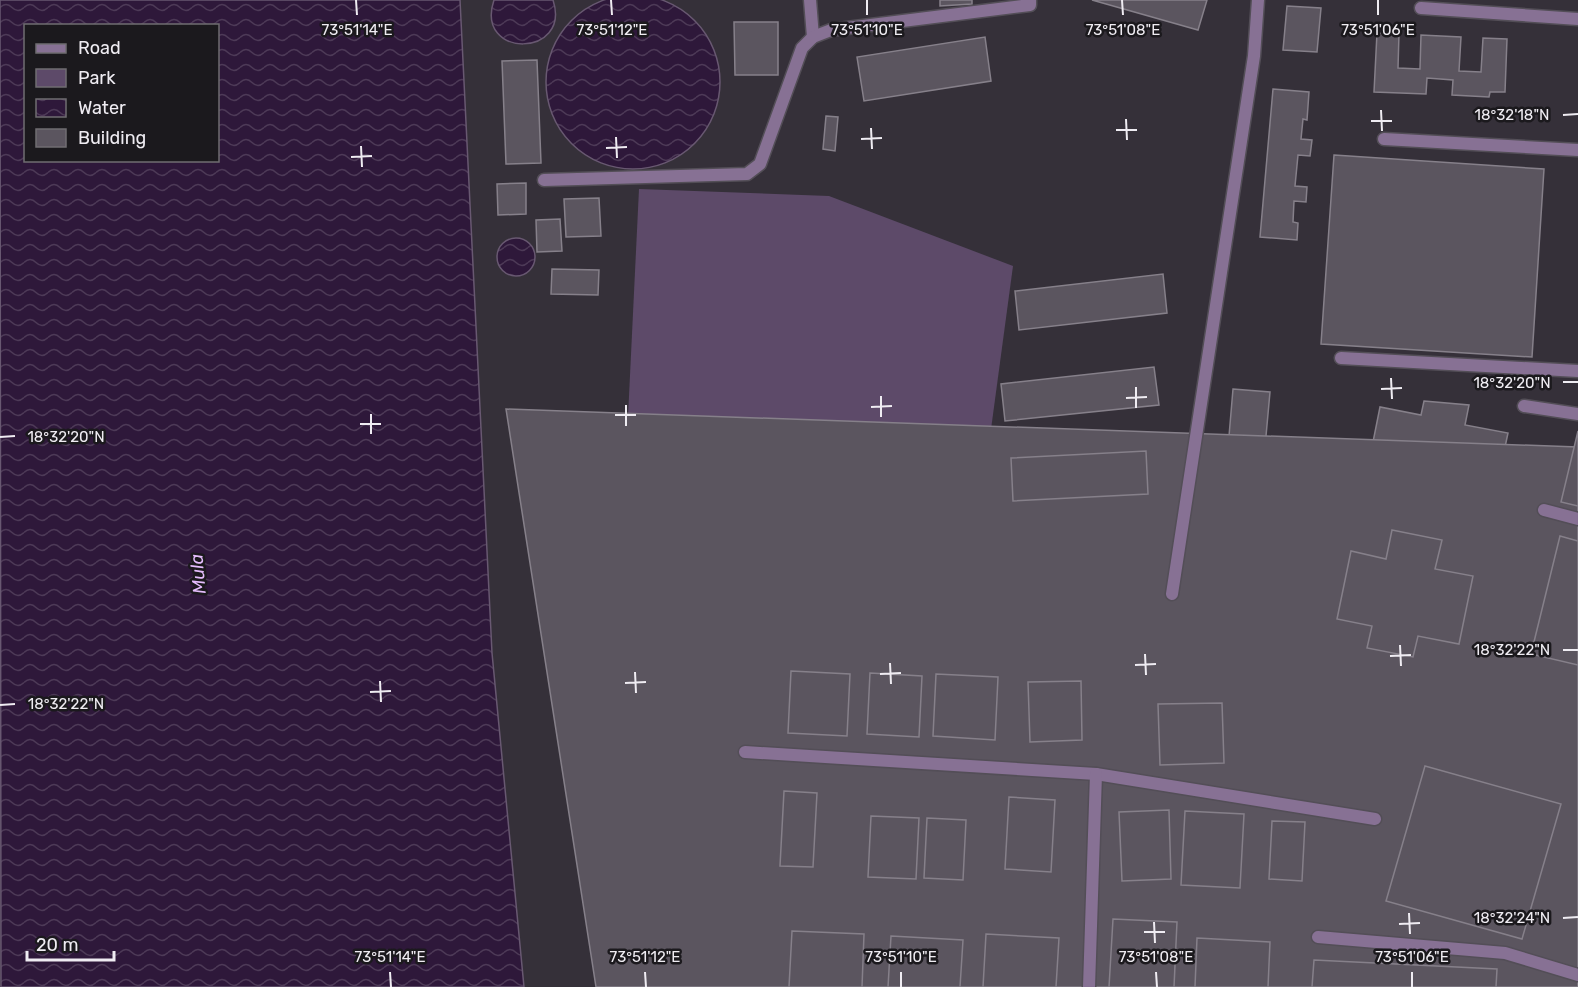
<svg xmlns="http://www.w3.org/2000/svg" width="1578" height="987" font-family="Rubik,sans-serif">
<defs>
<pattern id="water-waves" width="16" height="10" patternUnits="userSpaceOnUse" patternTransform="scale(1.5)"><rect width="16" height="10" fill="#2e183a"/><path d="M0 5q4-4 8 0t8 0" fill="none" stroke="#4d3a57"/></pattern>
</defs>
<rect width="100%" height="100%" fill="#353039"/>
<polygon fill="#5d4a69" points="639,189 829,196 1013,266 982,496 621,562"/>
<g fill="url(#water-waves)" stroke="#685871" stroke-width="1.5" fill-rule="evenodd">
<circle cx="633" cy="82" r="87"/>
<path d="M0,0H460L492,653L524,987H1ZM26,26H218V160H26Z"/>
<path d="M494,0H553C572,58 474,59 494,0Z"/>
<circle cx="516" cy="257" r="19"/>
</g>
<g fill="#5b555f" stroke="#86808a" stroke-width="1.5">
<polygon points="940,0 972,0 972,4 940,6"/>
<polygon points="1092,0 1207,0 1198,30"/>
<polygon points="1287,6 1321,8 1317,52 1283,50"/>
<polygon points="734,22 778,22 778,75 735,75"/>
<polygon points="1377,33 1399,34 1398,68 1420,69 1421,35 1461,37 1459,71 1481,72 1483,38 1507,39 1505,92 1490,92 1489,97 1452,95 1453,80 1427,78 1426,94 1374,92"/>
<polygon points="985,37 991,81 864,101 857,57"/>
<polygon points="537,60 541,163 506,164 502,61"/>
<polygon points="1273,89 1309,92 1307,120 1303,119 1301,139 1312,140 1310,156 1298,155 1295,186 1307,187 1306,202 1294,201 1293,222 1298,223 1297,240 1260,237"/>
<polygon points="826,116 838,117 835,151 823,149"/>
<polygon points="1334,155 1544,169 1532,357 1321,344"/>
<polygon points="526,183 526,214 498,215 497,184"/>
<polygon points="599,198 601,236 566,237 564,199"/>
<polygon points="560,219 562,251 537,252 536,220"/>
<polygon points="552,269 599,270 598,295 551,294"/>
<polygon points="1163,274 1167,313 1019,330 1015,291"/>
<polygon points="1154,367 1159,405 1005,421 1001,384"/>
<polygon points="1233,389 1270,392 1255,557 1219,554"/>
<polygon points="1424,401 1469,405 1465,425 1508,433 1493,503 1454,495 1451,515 1402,506 1407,485 1366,477 1380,407 1421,415"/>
<polygon points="506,409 1578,447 1578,987 596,987"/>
<polygon points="1578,431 1578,506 1561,502"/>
<polygon points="1146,451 1148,494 1013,501 1011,458"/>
<polygon points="1392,530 1442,540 1435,569 1473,576 1459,644 1418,636 1413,657 1367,648 1372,626 1337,619 1351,551 1386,559"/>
<polygon points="1560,536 1578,541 1578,665 1531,654"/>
<polygon points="791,671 850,674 847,736 788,733"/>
<polygon points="870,673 922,676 919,737 867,734"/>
<polygon points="936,674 998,677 995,740 933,736"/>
<polygon points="1081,681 1082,740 1030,742 1028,682"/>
<polygon points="1222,703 1224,763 1160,765 1158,704"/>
<polygon points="1425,766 1561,804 1522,939 1386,901"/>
<polygon points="784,791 817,793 813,867 780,866"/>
<polygon points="1009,797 1055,800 1051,872 1005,869"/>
<polygon points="1169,810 1171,879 1122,881 1119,812"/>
<polygon points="1185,811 1244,814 1240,888 1181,885"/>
<polygon points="871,816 919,818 916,879 868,877"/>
<polygon points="927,818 966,820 963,880 924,878"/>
<polygon points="1272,821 1305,822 1302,881 1269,879"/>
<polygon points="1113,919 1177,922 1174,987 1109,987"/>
<polygon points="792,931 864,934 862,987 789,987"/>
<polygon points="986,934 1059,938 1056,987 983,987"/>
<polygon points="891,936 963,940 960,987 888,987"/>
<polygon points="1197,938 1270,942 1268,987 1195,987"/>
<polygon points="1314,960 1497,969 1496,987 1312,987"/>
</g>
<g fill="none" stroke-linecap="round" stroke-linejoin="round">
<g stroke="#534e57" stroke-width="15">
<g id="lane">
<polyline points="1421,8 1578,19"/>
<polyline points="1384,139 1578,150"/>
<polyline points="1341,358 1578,371"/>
<polyline points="1318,937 1505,953 1578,975"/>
</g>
</g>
<g stroke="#534e57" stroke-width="15">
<g id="street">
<polyline points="810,0 813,37"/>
<polyline points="544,180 747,174 760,164 802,48 813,37 831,30 1030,5 1030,0"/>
<polyline points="1524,406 1578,414"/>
<polyline points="1544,510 1578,519"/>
<polyline points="1172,594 1254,56 1258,0"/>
<polyline points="745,752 1096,774 1375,819"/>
<polyline points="1089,987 1096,774"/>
</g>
</g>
<use href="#lane" stroke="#877194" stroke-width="12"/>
<use href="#street" stroke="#877194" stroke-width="12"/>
</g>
<path fill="none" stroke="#efecf2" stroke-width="2" d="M356,0L357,15M611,0L612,15M867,0V15M1122,0L1123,15M1378,0V15M1381,110L1382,131M1563,115L1578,114M1126,119L1127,140M1371,121H1392M871,128L872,149M1116,130H1137M616,137L617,158M861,139L882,138M361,146L362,167M606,148L627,147M351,157L372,156M1391,378L1392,399M1563,382H1578M1136,387V408M1381,389L1402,388M881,396V417M1126,398L1147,397M626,405V426M871,407L892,406M371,414V434M615,415H636M360,424H381M0,437L15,436M1400,645L1401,666M1563,650H1578M1145,654L1146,675M1390,656L1411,655M890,663L891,684M1135,665L1156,664M635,672L636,693M880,674L901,673M380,681L381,702M625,683L646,682M370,692L391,691M0,705L15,704M1409,913L1410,934M1563,918L1578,917M1154,922L1155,943M1399,924L1420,923M1144,932H1165M390,972L391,987M645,972L646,987M901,972V987M1156,972L1157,987M1412,972V987"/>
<g text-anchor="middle" stroke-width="5" stroke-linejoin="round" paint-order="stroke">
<g font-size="18" font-style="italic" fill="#e4bcfc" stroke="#1b191d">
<text transform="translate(198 574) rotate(-95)" y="6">Mula</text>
</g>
</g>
<g font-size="15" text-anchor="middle" fill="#efecf2" stroke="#1b191d" stroke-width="5" stroke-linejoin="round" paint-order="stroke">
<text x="357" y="35">73°51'14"E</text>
<text x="612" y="35">73°51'12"E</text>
<text x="867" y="35">73°51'10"E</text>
<text x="1123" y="35">73°51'08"E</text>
<text x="1378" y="35">73°51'06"E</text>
<text x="1512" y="120">18°32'18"N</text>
<text x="1512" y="388">18°32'20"N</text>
<text x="66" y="442">18°32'20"N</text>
<text x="1512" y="655">18°32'22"N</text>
<text x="66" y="709">18°32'22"N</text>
<text x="1512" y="923">18°32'24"N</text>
<text x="390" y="962">73°51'14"E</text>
<text x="645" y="962">73°51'12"E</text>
<text x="901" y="962">73°51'10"E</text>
<text x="1156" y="962">73°51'08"E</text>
<text x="1412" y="962">73°51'06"E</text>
</g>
<rect x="24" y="24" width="195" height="138" fill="#1b191d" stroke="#706d72" stroke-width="1.5"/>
<rect x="36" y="44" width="30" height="9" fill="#877194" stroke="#706d72" stroke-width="1.5"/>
<text x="78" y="54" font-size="18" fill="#efecf2">Road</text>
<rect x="36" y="69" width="30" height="18" fill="#5d4a69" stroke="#706d72" stroke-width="1.5"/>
<text x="78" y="84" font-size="18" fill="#efecf2">Park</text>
<rect x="36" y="99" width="30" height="18" fill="url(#water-waves)" stroke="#706d72" stroke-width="1.5"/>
<text x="78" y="114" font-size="18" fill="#efecf2">Water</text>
<rect x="36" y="129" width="30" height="18" fill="#5b555f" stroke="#706d72" stroke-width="1.5"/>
<text x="78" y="144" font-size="18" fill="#efecf2">Building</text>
<path d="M27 951v9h87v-9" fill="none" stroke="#efecf2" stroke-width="3"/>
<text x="36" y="951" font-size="18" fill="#efecf2" stroke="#1b191d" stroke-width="4.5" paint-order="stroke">20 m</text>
</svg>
